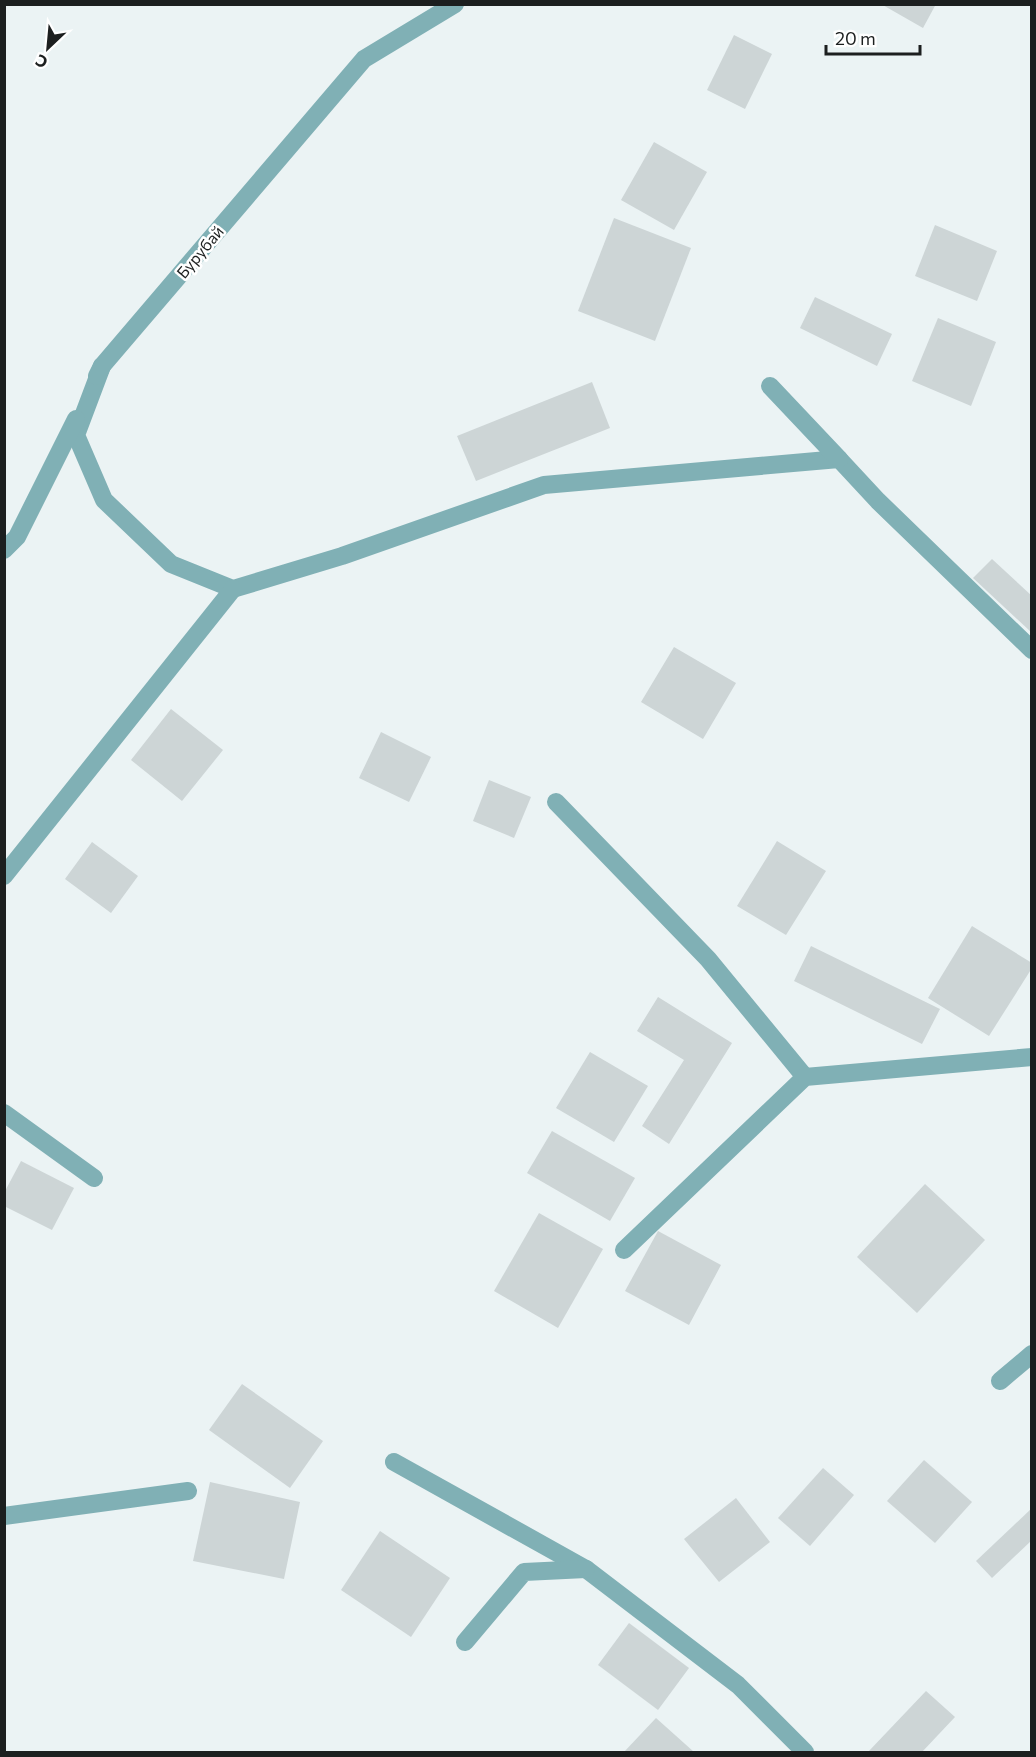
<svg xmlns="http://www.w3.org/2000/svg" width="1036" height="1757" font-family="Commissioner,sans-serif">
<rect width="100%" height="100%" fill="#ebf3f4"/>
<g fill="#cdd5d6">
<polygon points="881,4 936,4 923,28"/>
<polygon points="734,35 772,54 745,109 707,90"/>
<polygon points="654,142 707,172 674,230 621,200"/>
<polygon points="614,218 691,248 655,341 578,311"/>
<polygon points="935,225 997,251 977,301 915,276"/>
<polygon points="815,297 892,334 877,366 800,328"/>
<polygon points="938,318 996,342 971,406 912,381"/>
<polygon points="592,382 610,428 476,481 457,436"/>
<polygon points="992,559 1032,596 1032,633 973,578"/>
<polygon points="674,647 736,683 703,739 641,702"/>
<polygon points="171,709 223,750 182,801 131,760"/>
<polygon points="381,732 431,757 409,802 359,778"/>
<polygon points="489,780 531,797 514,838 473,821"/>
<polygon points="777,841 826,871 786,935 737,906"/>
<polygon points="92,842 138,876 111,913 65,879"/>
<polygon points="972,926 1032,963 1032,968 989,1036 928,998"/>
<polygon points="811,946 940,1009 922,1044 794,981"/>
<polygon points="658,997 732,1043 669,1144 642,1126 684,1060 637,1031"/>
<polygon points="590,1052 648,1086 614,1142 556,1108"/>
<polygon points="552,1131 635,1178 610,1221 527,1173"/>
<polygon points="21,1161 74,1188 52,1230 4,1206 4,1193"/>
<polygon points="925,1184 985,1240 917,1313 857,1257"/>
<polygon points="539,1213 603,1249 558,1328 494,1291"/>
<polygon points="658,1231 721,1265 689,1325 625,1291"/>
<polygon points="242,1384 323,1441 290,1488 209,1430"/>
<polygon points="924,1460 972,1502 935,1543 887,1501"/>
<polygon points="823,1468 854,1495 810,1546 778,1518"/>
<polygon points="210,1482 300,1502 284,1579 193,1561"/>
<polygon points="736,1498 770,1542 719,1582 684,1539"/>
<polygon points="1032,1508 1032,1540 992,1578 976,1561"/>
<polygon points="380,1531 450,1578 411,1637 341,1590"/>
<polygon points="629,1623 689,1668 658,1710 598,1665"/>
<polygon points="926,1691 955,1717 922,1752 868,1752"/>
<polygon points="656,1718 694,1752 624,1752"/>
</g>
<g fill="none" stroke-linecap="round" stroke-linejoin="round">
<g stroke="#80b0b5" stroke-width="18">
<polyline points="102,366 76,435 104,500 171,564 233,589 342,556 544,485 839,459 878,501 1032,650"/>
<polyline points="97,376 102,366 364,59 455,4"/>
<polyline points="770,386 839,459"/>
<polyline points="4,550 17,537 76,419"/>
<polyline points="556,802 708,959 805,1077"/>
<polyline points="4,876 233,589"/>
<polyline points="4,1113 94,1178"/>
<polyline points="624,1250 805,1077 1032,1057"/>
<polyline points="1000,1381 1032,1354"/>
<polyline points="394,1462 586,1569 738,1685 805,1752"/>
<polyline points="4,1516 188,1491"/>
<polyline points="465,1642 524,1572 586,1569"/>
</g>
</g>
<g text-anchor="middle" stroke-width="5" stroke-linejoin="round" paint-order="stroke">
<g font-size="16" fill="#1c1f1f" stroke="#fff">
<text transform="translate(200 252) rotate(-50)" y="6">Бурубай</text>
</g>
</g>
<rect width="1036" height="1757" fill="none" stroke="#1c1f1f" stroke-width="12"/>
<g transform="translate(48 48) rotate(206)" stroke="#ffffff" stroke-width="4.5" paint-order="stroke">
<path d="M0-4.5L10 22L0 15L-10 22Z" fill="#1c1f1f"/>
<text y="-9" font-size="16" font-weight="bold" text-anchor="middle" fill="#1c1f1f">С</text>
</g>
<path d="M826 45v9h94v-9" fill="none" stroke="#1c1f1f" stroke-width="3"/>
<text x="835" y="45" font-size="18" fill="#1c1f1f" stroke="#ffffff" stroke-width="4.5" paint-order="stroke">20 m</text>
</svg>
